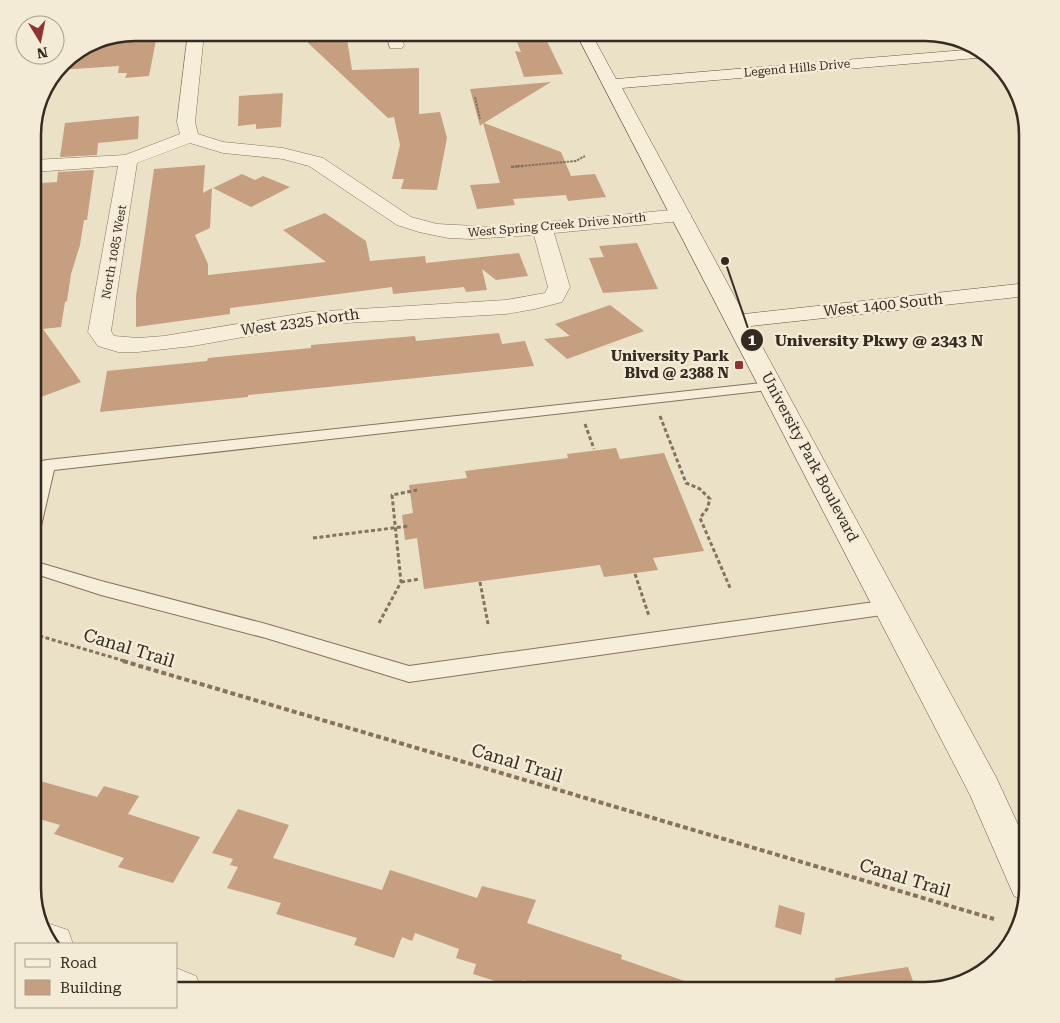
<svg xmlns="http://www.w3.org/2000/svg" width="1060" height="1023" font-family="'Roboto Serif',serif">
<rect width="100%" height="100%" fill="#ebe1c7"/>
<g fill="#c69e80">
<polygon points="322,33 346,33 352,70 419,68 419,114 440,112 447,138 437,190 401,189 404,179 392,179 400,145 394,117 388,118 306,41 323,40"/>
<polygon points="157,35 149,76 125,78 127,73 118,73 119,66 58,70 67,58 96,40"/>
<polygon points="544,35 563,74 524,77 515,51 521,52 515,37"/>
<polygon points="551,82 484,123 561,152 571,176 595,174 606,197 568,201 566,195 513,199 515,205 477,209 470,185 500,183 483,123 480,126 470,89"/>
<polygon points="283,93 281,127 256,129 256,124 238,126 239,96"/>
<polygon points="139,116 138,139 98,143 97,155 60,157 65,123"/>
<polygon points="205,165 203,193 212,188 210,228 195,235 208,264 208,275 326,262 283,230 325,213 366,241 370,261 425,256 426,263 519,253 528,276 496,280 482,269 487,290 466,292 464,287 393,294 392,287 230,308 230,314 136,327 136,296 154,169"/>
<polygon points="94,170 87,220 84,220 80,245 71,274 67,301 65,302 61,327 43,329 81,382 33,400 33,215 41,183 57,182 58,172"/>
<polygon points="242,174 255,180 263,176 290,187 251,207 213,188"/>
<polygon points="637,243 658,289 603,293 589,258 604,257 599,246"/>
<polygon points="610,305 644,331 567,359 544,339 570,336 555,324"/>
<polygon points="499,333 502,344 525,341 534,366 248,395 248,397 100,412 107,371 207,361 208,358 311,348 311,345 415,336 416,341"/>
<polygon points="616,448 620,459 664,453 704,551 653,558 658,570 604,577 600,565 424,589 417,538 405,540 402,515 413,513 409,485 467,478 465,471 568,458 567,454"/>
<polygon points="33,779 97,797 104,786 139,796 128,814 200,837 173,883 118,867 124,858 54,834 60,825 33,817"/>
<polygon points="238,809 289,825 273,858 382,890 390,870 477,898 482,886 536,900 527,923 622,955 621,959 702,987 702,990 550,990 523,980 520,989 473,974 476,964 456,958 459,949 415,933 412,941 402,937 394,958 354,945 357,938 276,914 281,903 227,888 238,867 230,865 233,859 212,853"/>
<polygon points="779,905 805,913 801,935 775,927"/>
<polygon points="908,967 916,990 836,990 835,978"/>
</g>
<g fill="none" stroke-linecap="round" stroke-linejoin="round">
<g stroke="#85735e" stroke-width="2">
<g id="lane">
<polygon points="772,382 777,383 779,386 777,389 54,470 41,526 39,530 33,532 33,493 39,465 42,461 47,460"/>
<polygon points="33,561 101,581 266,624 409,666 889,600 895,602 898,607 895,612 889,614 409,682 266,638 101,595 33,573"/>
</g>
</g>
<g stroke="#85735e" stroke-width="1">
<g id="street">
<path d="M188,33H204L195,122L198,134L223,142L283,148L323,158L411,217L437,224L494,227L681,209L688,211L691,215L688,219L681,221L554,233L570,287L562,302L535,309L506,314L310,325L193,346L138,352H118L98,346L88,332L118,166L33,172V160L125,155L180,134L177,122ZM190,143L223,153L283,159L309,166L397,225L419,232L448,238L471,239L534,235L548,287L545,293L506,300L310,312L164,336L138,338L114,336L111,331L137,163Z"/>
<polygon points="386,33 400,33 404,45 402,48 390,48"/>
<polygon points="50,924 68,930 73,944 51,944 41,928"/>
<polygon points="176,968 196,976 202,990 176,990"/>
</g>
</g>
<g stroke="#675541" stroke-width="1">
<polygon id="secondary" points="576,33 591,33 616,79 977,49 988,57 622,88 744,314 1027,283 1027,296 751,326 996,777 1027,844 1028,888 1025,901 1014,896 970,795"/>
</g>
<g stroke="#85735e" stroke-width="2" stroke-dasharray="2.5 1" stroke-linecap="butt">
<polyline points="475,97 480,119"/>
<polyline points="511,167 576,161 585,156"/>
</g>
<polyline stroke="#85735e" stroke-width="2.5" stroke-dasharray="3 2" stroke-linecap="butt" points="511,167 523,166"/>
<g stroke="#85735e" stroke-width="3" stroke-dasharray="4 2.5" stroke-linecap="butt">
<polyline points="660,416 686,483 700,489 710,499 707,509 700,518 731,590"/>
<polyline points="585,424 594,449"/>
<polyline points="313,538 409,526"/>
<polyline points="635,574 649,616"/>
<polyline points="401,582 420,579"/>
<polyline points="480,582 488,624"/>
<polyline points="379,623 401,582 392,495 417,490"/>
<polyline points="33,634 128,662"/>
</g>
<polyline stroke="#85735e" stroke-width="4" stroke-dasharray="5 3" stroke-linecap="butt" points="123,661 994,919"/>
<use href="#lane" fill="#f6eed9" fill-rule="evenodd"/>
<use href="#street" fill="#f6eed9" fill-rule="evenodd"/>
<use href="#secondary" fill="#f6eed9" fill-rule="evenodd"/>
</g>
<rect fill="#8f3433" stroke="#f3ebd6" stroke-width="2" x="734" y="360" width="10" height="10" rx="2.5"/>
<g text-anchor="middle" stroke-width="5" stroke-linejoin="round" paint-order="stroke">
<g font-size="12" fill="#362b20" stroke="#f3ebd6">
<text transform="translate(797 68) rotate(-5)" y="4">Legend Hills Drive</text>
<text transform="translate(557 225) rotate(-5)" y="4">West Spring Creek Drive North</text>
<text transform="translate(114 252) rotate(-80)" y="4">North 1085 West</text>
</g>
<g font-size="15" fill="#362b20" stroke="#f3ebd6">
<text transform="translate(883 305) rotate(-6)" y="5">West 1400 South</text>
<text transform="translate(300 322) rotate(-8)" y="5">West 2325 North</text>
<text transform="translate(810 457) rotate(62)" y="5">University Park Boulevard</text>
</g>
<g font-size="15" font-weight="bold" fill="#362b20" stroke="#f3ebd6" text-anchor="end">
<text x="729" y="361">University Park<tspan x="729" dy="17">Blvd @ 2388 N</tspan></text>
</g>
<g font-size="18" fill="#362b20" stroke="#f3ebd6">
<text transform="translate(129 648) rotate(17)" y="6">Canal Trail</text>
<text transform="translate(517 763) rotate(17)" y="6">Canal Trail</text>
<text transform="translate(905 878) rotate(17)" y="6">Canal Trail</text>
</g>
</g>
<path d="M0 0H1060V1023H0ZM135 41H925A94 94 0 0 1 1019 135V888A94 94 0 0 1 925 982H135A94 94 0 0 1 41 888V135A94 94 0 0 1 135 41Z" fill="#f3ebd6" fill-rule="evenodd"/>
<path fill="none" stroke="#362b20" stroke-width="2.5" d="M135 41H925A94 94 0 0 1 1019 135V888A94 94 0 0 1 925 982H135A94 94 0 0 1 41 888V135A94 94 0 0 1 135 41Z"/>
<path fill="none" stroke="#362b20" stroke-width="2" d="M725 261L752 340"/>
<g fill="#362b20" stroke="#f3ebd6" stroke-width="2">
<circle cx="725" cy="261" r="5"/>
<circle cx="752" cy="340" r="12"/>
</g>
<g font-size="15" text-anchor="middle" font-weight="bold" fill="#fff">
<text x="752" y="345">1</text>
</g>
<g font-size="16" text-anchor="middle" font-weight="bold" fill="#362b20" stroke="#f3ebd6" stroke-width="5" stroke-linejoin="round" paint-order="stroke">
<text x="879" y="346">University Pkwy @ 2343 N</text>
</g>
<rect x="15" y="943" width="162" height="65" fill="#f3ebd6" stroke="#a79e8d"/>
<rect x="25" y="959" width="25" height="8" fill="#f6eed9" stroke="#a79e8d"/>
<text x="60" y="968" font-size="15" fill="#362b20">Road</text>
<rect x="25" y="980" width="25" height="15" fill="#c69e80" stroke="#a79e8d"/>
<text x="60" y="993" font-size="15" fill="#362b20">Building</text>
<g transform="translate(40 40) rotate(170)"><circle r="24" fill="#f3ebd6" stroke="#a79e8d"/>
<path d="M0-4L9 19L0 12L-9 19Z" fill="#8f3433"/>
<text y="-8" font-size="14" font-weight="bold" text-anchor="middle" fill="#362b20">N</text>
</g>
</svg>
